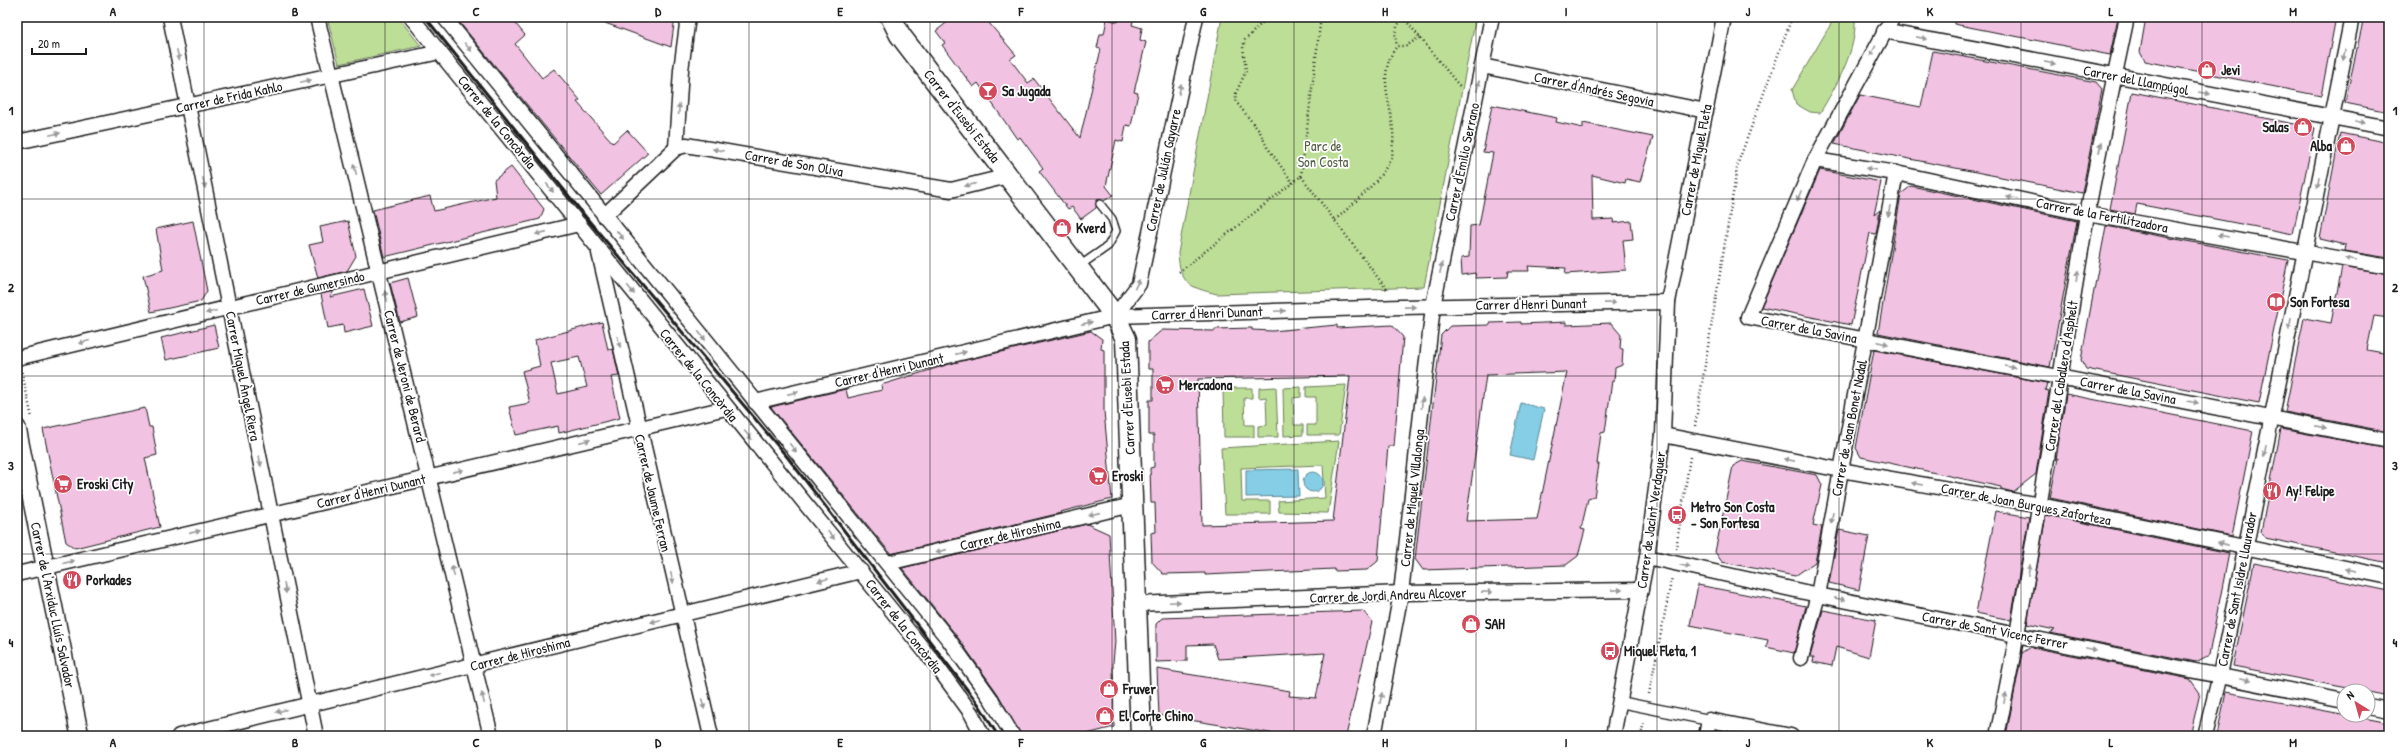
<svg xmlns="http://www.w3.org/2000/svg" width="2406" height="753" font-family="'Patrick Hand',sans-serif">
<rect width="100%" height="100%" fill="#fff"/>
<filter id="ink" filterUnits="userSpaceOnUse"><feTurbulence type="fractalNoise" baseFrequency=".025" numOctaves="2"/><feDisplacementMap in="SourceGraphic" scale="8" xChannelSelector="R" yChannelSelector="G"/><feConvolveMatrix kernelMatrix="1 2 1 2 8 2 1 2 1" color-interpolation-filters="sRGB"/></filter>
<g filter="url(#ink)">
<g fill="#bdde97" stroke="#6c7d5a">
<polygon points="327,17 398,17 421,46 339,64"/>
<path d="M1222,17H1476L1424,287L1217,294C1189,287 1180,284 1178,253Z"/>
<path d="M1835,17H1855C1857,51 1837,84 1820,113L1810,112L1796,104L1792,90Z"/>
<polygon points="1346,385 1339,435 1307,435 1307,425 1316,425 1316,397 1306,397 1306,387"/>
<polygon points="1276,387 1278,437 1258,437 1258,426 1267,425 1266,397 1259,398 1259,388"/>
<polygon points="1301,387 1301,397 1293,398 1294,425 1303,425 1303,435 1284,436 1283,388"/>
<polygon points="1223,388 1252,388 1252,398 1244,398 1245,425 1254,425 1254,437 1224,437"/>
<polygon points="1339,441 1328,513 1279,512 1278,501 1325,498 1323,465 1241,468 1242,501 1270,501 1270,514 1225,514 1221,448"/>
</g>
<g fill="#85cee5" stroke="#5b8795">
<polygon points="1521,403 1544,409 1533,460 1510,455"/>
<polygon points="1298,469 1299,496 1246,497 1246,470"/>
<circle cx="1313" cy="482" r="10"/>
</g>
<g fill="#f2c2e3" stroke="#1c1c1c" fill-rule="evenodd">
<polygon points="455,17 510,17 525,35 515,44 542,78 554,69 580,100 577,102 613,143 627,130 648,153 601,195"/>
<polygon points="594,17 675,17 671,47 594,19"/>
<polygon points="954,17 984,17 1016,55 1010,59 1028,83 1034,79 1080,138 1101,49 1097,48 1100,34 1104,34 1107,19 1118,22 1119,17 1134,17 1132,25 1142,28 1140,40 1146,42 1134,92 1138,93 1131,126 1126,125 1123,142 1116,140 1106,186 1113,195 1104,201 1097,200 1096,208 1081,219 1072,207 1068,209 1039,171 1043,168 1020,137 1017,139 978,83 973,87 942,45 945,43 936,31"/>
<polygon points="1954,17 2118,17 2110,55 1954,24"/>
<polygon points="2146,17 2336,17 2321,96 2145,61 2140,52"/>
<polygon points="2364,17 2389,17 2389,112 2345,103"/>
<polygon points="1933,51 2096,82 2102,89 2082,193 1834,144 1860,95 1921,107"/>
<polygon points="2132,92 2315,128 2293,234 2137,204 2135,214 2110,209"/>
<polygon points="1492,105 1557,118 1556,122 1583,128 1583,123 1653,137 1640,182 1626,179 1625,183 1592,175 1593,220 1614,219 1613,223 1631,221 1633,239 1623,240 1626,270 1565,274 1566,268 1528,266 1529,271 1508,271 1507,277 1476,278 1475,273 1462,275 1461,258 1469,257 1470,226 1479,225 1493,153 1483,152"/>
<polygon points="2340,133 2389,143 2389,258 2345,251 2346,245 2320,239"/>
<polygon points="511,167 544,209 540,219 384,257 373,210 430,196 434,211 496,197 494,180"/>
<polygon points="1820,170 1881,182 1874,215 1880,210 1876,234 1870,233 1851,325 1761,307"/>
<polygon points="1911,186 2077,221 2050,367 1878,333 1901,194"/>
<polygon points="193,221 207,291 201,301 151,312 143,276 163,270 156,229"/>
<polygon points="348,221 356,256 347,271 318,278 309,245 323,242 320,227"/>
<polygon points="2106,226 2288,260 2259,403 2086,369 2081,360"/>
<polygon points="2342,267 2389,275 2389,318 2374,316 2367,350 2389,354 2389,432 2285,412 2304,318 2331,323"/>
<polygon points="408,278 418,317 400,322 390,283"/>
<polygon points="364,289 373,326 344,333 343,325 328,328 321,294 334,291 330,297"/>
<path d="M602,322L608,350L613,349L619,376L611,377L620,418L559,433L558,426L516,435L509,407L530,403L522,371L540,366L535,340ZM579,357L587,387L558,394L551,363Z"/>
<path d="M1521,322V324L1566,322V325L1611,323L1621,335L1620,349H1623L1622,365L1615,368L1614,381H1612L1605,432L1601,433L1597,464H1599L1594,497L1588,499L1581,529L1585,530L1578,556L1566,565L1423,570L1415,559L1441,335L1450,326L1490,325V323ZM1567,372L1537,519L1466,521L1486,375Z"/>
<polygon points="214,325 219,348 166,360 161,338"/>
<path d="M1337,325V328L1392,325L1403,337L1394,446H1388L1378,561L1367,570L1334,571V569L1205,575V573L1163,574L1152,562L1151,533L1156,532L1155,503H1151L1150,468L1154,467V435H1149V400H1153V369H1148V342L1162,330L1215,331V329L1252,328V330L1272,331ZM1350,376L1333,521L1202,525L1198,379Z"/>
<polygon points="1091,331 1102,339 1101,349 1104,350 1104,411 1112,499 1060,512 1061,513 891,554 771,407 846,389 848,398 882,390 881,385 953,363"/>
<polygon points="1874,350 2047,383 2045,390 2049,391 2036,474 2013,492 2001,489 2001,487 1861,457 1856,448"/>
<polygon points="2066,394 2253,431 2232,536 2050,498 2058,458 2056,460"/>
<polygon points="145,408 149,427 152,427 157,455 145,458 160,527 75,548 66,542 43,429"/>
<polygon points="2281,429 2389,449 2389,563 2265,538 2261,532"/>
<polygon points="1742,461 1817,475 1822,485 1813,525 1822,527 1815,562 1795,576 1722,562 1715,552 1733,466"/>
<polygon points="1996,511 2029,517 2011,620 1976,613"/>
<polygon points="2046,515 2229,553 2209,655 2196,662 2050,633 2055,630 2027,624"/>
<polygon points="1087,524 1109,534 1115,642 1113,662 1114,727 1079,736 1021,736 998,694 956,635 902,568"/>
<polygon points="1839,530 1869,536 1859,590 1829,583"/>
<polygon points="2254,563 2389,591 2389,696 2233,666"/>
<polygon points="1698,585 1806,606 1794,653 1766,647 1768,640 1690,625"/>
<polygon points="1823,610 1876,620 1869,657 1836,647 1832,666 1813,662 1814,657 1810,657"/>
<polygon points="1363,611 1372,622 1346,736 1288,736 1159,715 1157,669 1290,691 1289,696 1316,698 1325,653 1218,659 1213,644 1187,645 1187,661 1156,662 1156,624 1162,618"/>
<polygon points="2031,647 2190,679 2200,693 2190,736 2006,736 2022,653"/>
<polygon points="2226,692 2389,723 2389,736 2217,736"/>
</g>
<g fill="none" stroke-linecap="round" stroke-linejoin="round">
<g stroke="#1c1c1c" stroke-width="10">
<polyline id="service" points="1078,267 1108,246 1116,231 1112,219 1100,204"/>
</g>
<g stroke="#1c1c1c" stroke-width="13">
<polyline id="pedestrian" points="1620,702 1709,720"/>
</g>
<g stroke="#1c1c1c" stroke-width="17">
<g id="minor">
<polyline points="170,17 316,736"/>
<polyline points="317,17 491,736"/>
<polyline points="411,17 936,665 971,713 983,736"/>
<polyline points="444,17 949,640 991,699 1013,736"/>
<polyline points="1893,17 1815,160 1748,317 2389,441"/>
<polyline points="1884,31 2389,128"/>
<polyline points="1482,66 1706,111"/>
<polyline points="17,142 440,52"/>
<polyline points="676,148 681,70 688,17"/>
<polyline points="1815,160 1896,173 2087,214 2389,267"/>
<polyline points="604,216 676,148 686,145 951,190 1008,176"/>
<polyline points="599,253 711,736"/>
<polyline points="1115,316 1139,284 1196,17"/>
<polyline points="17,358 579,224"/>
<polyline points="755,402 1115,316 1401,307 1668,302"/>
<polyline points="1663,435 1841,470 2040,505 2389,577"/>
<polyline points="1647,557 1818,595 2344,701"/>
<polyline points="888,563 1132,505"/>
<polyline points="17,574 726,408"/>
<polyline points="1136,604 1401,593 1641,590"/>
<polyline points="1801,658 1818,595 1896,173"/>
<polyline points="2368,706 2389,710"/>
<polyline points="179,736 861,571"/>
<polyline points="1374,736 1401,593 1433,306 1492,17"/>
<polyline points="1613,736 1647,557 1663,435 1668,302 1724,17"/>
<polyline points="1706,736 1709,720 1791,736"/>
<path d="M1997,736C2033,563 2057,389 2087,215C2099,149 2113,83 2127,17"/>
<polyline points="2205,736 2220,675 2352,17"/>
</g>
</g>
<g stroke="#1c1c1c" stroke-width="20">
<polyline id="tertiary" points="17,428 80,736"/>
</g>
<g stroke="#1c1c1c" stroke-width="23">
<polyline id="secondary" points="891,17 900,35 1115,316 1126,339 1141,736"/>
</g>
<g stroke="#1c1c1c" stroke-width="2.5" stroke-dasharray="1 3" stroke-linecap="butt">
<polyline points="1268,17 1245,40 1243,47 1246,71 1235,95 1237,103 1260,132 1267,147 1293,183"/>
<polyline points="1403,17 1461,88"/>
<path d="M1404,17C1395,27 1394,33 1397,46H1406L1420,37"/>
<polyline points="1301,176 1321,17"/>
<path d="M1335,220C1353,204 1383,179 1392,156C1393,153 1392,147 1393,144C1396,109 1373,78 1397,46"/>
<polyline points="1179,272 1301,176 1388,291"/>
<polyline points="22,372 32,418"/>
<polyline points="1695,426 1738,163 1792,17"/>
<polyline points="1676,549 1690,457"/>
<polyline points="1649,694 1672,577"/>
<polyline points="1641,736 1644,721"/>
</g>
<use href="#service" stroke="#fff" stroke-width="7"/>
<use href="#pedestrian" stroke="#fff" stroke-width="10"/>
<use href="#minor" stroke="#fff" stroke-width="14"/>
<use href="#tertiary" stroke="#fff" stroke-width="17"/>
<use href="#secondary" stroke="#fff" stroke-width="20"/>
<polyline stroke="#1c1c1c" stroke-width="3" points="425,17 589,221 788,458 979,705 998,736"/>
</g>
<defs><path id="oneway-solid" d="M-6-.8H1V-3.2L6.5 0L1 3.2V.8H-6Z"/></defs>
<g fill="#999">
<use href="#oneway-solid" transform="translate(1922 38) rotate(11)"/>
<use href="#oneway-solid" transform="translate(468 47) rotate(50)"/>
<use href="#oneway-solid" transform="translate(1873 51) rotate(118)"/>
<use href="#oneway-solid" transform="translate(178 55) rotate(78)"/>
<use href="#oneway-solid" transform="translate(2344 55) rotate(101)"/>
<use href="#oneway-solid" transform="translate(2050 63) rotate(11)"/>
<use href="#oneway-solid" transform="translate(306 81) rotate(-12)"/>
<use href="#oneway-solid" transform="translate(1478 86) rotate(-78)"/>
<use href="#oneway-solid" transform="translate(1180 89) rotate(-78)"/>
<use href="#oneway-solid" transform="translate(2205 93) rotate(10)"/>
<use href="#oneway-solid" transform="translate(679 109) rotate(-86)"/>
<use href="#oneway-solid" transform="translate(2360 122) rotate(12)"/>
<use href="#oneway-solid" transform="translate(55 134) rotate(-12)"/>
<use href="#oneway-solid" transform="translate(2100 148) rotate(-79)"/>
<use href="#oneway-solid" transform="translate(718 150) rotate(-170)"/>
<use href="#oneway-solid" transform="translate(355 169) rotate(-104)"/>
<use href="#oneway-solid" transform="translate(1871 169) rotate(-171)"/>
<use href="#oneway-solid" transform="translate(204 183) rotate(78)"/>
<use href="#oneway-solid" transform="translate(2318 183) rotate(101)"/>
<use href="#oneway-solid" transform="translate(970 185) rotate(166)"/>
<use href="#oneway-solid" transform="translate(550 188) rotate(51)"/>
<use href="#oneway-solid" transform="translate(1799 196) rotate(113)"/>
<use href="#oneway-solid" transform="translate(2012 198) rotate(-168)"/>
<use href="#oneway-solid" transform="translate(1889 211) rotate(101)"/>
<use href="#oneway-solid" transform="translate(541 233) rotate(167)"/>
<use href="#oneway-solid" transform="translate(620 235) rotate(51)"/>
<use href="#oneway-solid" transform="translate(2223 236) rotate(-170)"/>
<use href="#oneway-solid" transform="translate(2351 259) rotate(-169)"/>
<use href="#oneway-solid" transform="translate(1441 268) rotate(-78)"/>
<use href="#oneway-solid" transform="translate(2077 276) rotate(-81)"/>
<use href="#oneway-solid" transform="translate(1137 284) rotate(-64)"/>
<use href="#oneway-solid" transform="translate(631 290) rotate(51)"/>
<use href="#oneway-solid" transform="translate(386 296) rotate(-104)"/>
<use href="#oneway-solid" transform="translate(1610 303) rotate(-1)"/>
<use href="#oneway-solid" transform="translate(1410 307) rotate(-1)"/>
<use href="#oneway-solid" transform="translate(1280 311) rotate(-2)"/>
<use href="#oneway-solid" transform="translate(211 312) rotate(166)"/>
<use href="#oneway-solid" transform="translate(1087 323) rotate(-13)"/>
<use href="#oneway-solid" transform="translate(2290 324) rotate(101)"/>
<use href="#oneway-solid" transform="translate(702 336) rotate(51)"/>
<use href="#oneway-solid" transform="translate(84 342) rotate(166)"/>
<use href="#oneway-solid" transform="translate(619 342) rotate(77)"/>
<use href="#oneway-solid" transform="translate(1883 343) rotate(11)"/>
<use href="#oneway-solid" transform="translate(961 353) rotate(-13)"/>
<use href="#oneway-solid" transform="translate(2010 367) rotate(11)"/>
<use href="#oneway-solid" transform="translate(793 393) rotate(-13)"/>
<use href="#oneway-solid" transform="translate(2193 402) rotate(11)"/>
<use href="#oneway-solid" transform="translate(1422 403) rotate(-84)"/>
<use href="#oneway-solid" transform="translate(2321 427) rotate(11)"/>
<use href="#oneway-solid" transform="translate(748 435) rotate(50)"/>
<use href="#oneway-solid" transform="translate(585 441) rotate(-13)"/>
<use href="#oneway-solid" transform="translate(793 448) rotate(51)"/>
<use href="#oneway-solid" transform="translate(2265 451) rotate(101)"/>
<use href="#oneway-solid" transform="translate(1789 460) rotate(-169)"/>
<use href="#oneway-solid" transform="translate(260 461) rotate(79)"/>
<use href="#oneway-solid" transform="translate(458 471) rotate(-13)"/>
<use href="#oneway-solid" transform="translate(1917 484) rotate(-170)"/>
<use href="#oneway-solid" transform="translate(1094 514) rotate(167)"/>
<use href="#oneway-solid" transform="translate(1832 518) rotate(100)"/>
<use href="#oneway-solid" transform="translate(195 532) rotate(-13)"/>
<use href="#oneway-solid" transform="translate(831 535) rotate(50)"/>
<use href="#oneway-solid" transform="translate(2223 544) rotate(-168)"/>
<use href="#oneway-solid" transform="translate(941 551) rotate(167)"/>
<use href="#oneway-solid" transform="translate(69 562) rotate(-13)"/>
<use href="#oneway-solid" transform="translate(1685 566) rotate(12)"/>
<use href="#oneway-solid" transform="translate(2029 570) rotate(-80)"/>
<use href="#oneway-solid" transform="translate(2351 570) rotate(-169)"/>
<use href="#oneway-solid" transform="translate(453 571) rotate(-104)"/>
<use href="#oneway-solid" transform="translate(672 578) rotate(77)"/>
<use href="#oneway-solid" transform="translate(823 580) rotate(166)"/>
<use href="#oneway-solid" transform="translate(285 588) rotate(79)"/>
<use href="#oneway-solid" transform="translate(1617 590) rotate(-1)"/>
<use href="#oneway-solid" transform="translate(1487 592) rotate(-1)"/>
<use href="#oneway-solid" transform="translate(1840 599) rotate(11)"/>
<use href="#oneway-solid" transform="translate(1175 602) rotate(-2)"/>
<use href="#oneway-solid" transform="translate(656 621) rotate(166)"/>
<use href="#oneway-solid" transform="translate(2091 649) rotate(12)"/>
<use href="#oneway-solid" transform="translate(434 674) rotate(166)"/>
<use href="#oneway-solid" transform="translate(2245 680) rotate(12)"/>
<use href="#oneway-solid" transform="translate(483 698) rotate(-103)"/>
<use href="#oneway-solid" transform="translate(1381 698) rotate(-79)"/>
<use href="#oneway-solid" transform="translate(2005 698) rotate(-78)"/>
<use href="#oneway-solid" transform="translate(703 704) rotate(76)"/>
<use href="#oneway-solid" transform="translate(281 711) rotate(166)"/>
</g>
</g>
<path fill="none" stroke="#1c1c1c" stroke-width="1" stroke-opacity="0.55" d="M204,17V736M385,17V736M567,17V736M749,17V736M930,17V736M1112,17V736M1294,17V736M1476,17V736M1657,17V736M1839,17V736M2021,17V736M2202,17V736M17,199H2389M17,376H2389M17,554H2389"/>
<defs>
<g id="shop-disc" transform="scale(1)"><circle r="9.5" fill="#d1495b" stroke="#fff"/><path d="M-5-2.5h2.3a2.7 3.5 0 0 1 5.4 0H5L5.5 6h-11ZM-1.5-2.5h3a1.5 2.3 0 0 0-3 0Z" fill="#fff"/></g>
<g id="bar-disc" transform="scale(1)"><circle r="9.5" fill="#d1495b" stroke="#fff"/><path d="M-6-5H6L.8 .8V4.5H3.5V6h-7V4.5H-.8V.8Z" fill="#fff"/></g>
<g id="library-disc" transform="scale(1)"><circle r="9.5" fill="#d1495b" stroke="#fff"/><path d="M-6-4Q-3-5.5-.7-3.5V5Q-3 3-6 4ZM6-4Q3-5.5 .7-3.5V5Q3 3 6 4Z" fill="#fff"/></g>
<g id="supermarket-disc" transform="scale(1)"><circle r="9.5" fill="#d1495b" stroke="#fff"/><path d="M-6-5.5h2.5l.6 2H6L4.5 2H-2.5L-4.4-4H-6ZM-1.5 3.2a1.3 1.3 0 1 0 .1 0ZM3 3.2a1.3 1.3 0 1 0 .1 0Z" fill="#fff"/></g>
<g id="restaurant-disc" transform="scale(1)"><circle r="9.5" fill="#d1495b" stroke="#fff"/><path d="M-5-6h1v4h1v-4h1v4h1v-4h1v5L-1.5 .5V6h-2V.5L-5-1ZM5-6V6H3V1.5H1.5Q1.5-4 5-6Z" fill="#fff"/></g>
<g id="bus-disc" transform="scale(1)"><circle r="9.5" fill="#d1495b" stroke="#fff"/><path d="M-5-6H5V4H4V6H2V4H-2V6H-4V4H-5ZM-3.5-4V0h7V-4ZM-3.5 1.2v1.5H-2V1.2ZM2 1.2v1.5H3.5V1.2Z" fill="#fff"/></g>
</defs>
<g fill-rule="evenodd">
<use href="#shop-disc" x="2207" y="70"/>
<use href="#bar-disc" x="988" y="91"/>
<use href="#shop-disc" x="2303" y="127"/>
<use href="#shop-disc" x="2346" y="146"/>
<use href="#shop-disc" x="1062" y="228"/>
<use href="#library-disc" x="2276" y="302"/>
<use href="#supermarket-disc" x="1165" y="385"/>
<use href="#supermarket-disc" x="1098" y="476"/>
<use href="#supermarket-disc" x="63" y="484"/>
<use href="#restaurant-disc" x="2272" y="491"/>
<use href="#bus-disc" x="1677" y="515"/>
<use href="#restaurant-disc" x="72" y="580"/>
<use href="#shop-disc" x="1471" y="624"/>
<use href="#bus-disc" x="1610" y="651"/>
<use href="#shop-disc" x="1109" y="689"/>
<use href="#shop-disc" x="1105" y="716"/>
</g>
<g text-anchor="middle" stroke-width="3.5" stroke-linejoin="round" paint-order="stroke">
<g font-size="14" font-weight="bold" fill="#1c1c1c" stroke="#fff" text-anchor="start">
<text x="2221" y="75">Jevi</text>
<text x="1002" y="96">Sa Jugada</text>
<text x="2289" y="132" text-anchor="end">Salas</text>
<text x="2332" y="151" text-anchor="end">Alba</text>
<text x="1076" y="233">Kverd</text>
<text x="2290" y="307">Son Fortesa</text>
<text x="1179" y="390">Mercadona</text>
<text x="1112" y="481">Eroski</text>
<text x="77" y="489">Eroski City</text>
<text x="2286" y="496">Ay! Felipe</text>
<text x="1691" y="512">Metro Son Costa<tspan x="1691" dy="16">- Son Fortesa</tspan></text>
<text x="86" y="585">Porkades</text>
<text x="1485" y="629">SAH</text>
<text x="1624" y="656">Miquel Fleta, 1</text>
<text x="1123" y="694">Fruver</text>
<text x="1119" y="721">El Corte Chino</text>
</g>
<g font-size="14" fill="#1c1c1c" stroke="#fff">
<text transform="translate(2136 80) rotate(11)" y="5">Carrer del Llampúgol</text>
<text transform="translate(1594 89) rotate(12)" y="5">Carrer d'Andrés Segovia</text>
<text transform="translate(229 97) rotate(-12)" y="5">Carrer de Frida Kahlo</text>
<text transform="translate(962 116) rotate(52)" y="5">Carrer d'Eusebi Estada</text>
<text transform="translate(497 122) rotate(51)" y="5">Carrer de la Concòrdia</text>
<text transform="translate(1696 160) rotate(-79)" y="5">Carrer de Miguel Fleta</text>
<text transform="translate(1462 162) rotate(-78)" y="5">Carrer d'Emilio Serrano</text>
<text transform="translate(794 163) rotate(10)" y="5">Carrer de Son Oliva</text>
<text transform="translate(1163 170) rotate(-78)" y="5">Carrer de Julián Gayarre</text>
<text transform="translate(2102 215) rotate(11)" y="5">Carrer de la Fertilitzadora</text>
<text transform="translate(310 288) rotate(-13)" y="5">Carrer de Gumersindo</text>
<text transform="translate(1531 304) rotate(-1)" y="5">Carrer d'Henri Dunant</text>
<text transform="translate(1207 313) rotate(-2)" y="5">Carrer d'Henri Dunant</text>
<text transform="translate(1809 329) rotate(11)" y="5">Carrer de la Savina</text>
<text transform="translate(889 370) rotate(-13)" y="5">Carrer d'Henri Dunant</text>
<text transform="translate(699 375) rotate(51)" y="5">Carrer de la Concòrdia</text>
<text transform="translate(243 376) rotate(79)" y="5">Carrer Miquel Àngel Riera</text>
<text transform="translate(405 376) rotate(76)" y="5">Carrer de Jeroni de Berard</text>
<text transform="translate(2061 376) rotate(-81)" y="5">Carrer del Caballero d'Asphelt</text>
<text transform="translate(2128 390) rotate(11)" y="5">Carrer de la Savina</text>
<text transform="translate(1127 398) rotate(-93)" y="5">Carrer d'Eusebi Estada</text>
<text transform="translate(1849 428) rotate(-79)" y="5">Carrer de Joan Bonet Nadal</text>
<text transform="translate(371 491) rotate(-13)" y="5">Carrer d'Henri Dunant</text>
<text transform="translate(653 493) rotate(77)" y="5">Carrer de Jaume Ferran</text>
<text transform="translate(1412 498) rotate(-84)" y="5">Carrer de Miquel Villalonga</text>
<text transform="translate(2026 504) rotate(11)" y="5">Carrer de Joan Burgues Zaforteza</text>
<text transform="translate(1651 520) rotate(-82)" y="5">Carrer de Jacint Verdaguer</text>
<text transform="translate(1010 534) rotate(-13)" y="5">Carrer de Hiroshima</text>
<text transform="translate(2237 589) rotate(-79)" y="5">Carrer de Sant Isidre Llaurador</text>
<text transform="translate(1388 595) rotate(-2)" y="5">Carrer de Jordi Andreu Alcover</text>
<text transform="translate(53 605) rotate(78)" y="5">Carrer de l'Arxiduc Lluís Salvador</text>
<text transform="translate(904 626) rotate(52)" y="5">Carrer de la Concòrdia</text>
<text transform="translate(1995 630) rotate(11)" y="5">Carrer de Sant Vicenç Ferrer</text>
<text transform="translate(520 654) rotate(-14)" y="5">Carrer de Hiroshima</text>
</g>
<g font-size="14" fill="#546047" stroke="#fff">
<text x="1323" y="151">Parc de<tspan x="1323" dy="16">Son Costa</tspan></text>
</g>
</g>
<rect width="2406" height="753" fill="none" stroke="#fff" stroke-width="44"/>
<g transform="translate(2356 703) rotate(323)"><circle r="19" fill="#ffffff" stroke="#a4a4a4"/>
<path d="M0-3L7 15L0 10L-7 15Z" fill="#d1495b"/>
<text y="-6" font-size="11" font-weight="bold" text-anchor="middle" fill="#1c1c1c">N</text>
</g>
<path d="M32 48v6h54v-6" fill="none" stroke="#1c1c1c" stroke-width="2"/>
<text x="38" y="48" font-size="12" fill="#1c1c1c" stroke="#ffffff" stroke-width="3" paint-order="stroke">20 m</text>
<rect x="22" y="22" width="2362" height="709" fill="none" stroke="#1c1c1c" stroke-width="1.5"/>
<g font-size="13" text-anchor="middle" font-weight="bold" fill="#1c1c1c">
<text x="113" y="16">A</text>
<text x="295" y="16">B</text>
<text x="476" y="16">C</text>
<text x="658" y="16">D</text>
<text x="840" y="16">E</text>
<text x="1021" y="16">F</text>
<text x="1203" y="16">G</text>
<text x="1385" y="16">H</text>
<text x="1566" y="16">I</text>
<text x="1748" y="16">J</text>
<text x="1930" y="16">K</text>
<text x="2111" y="16">L</text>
<text x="2293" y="16">M</text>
<text x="11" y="115">1</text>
<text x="2395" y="115">1</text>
<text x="11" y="292">2</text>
<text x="2395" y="292">2</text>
<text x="11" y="470">3</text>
<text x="2395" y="470">3</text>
<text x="11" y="647">4</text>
<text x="2395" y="647">4</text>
<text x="113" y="747">A</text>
<text x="295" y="747">B</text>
<text x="476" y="747">C</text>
<text x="658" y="747">D</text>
<text x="840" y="747">E</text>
<text x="1021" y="747">F</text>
<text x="1203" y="747">G</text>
<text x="1385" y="747">H</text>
<text x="1566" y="747">I</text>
<text x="1748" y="747">J</text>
<text x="1930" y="747">K</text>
<text x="2111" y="747">L</text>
<text x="2293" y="747">M</text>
</g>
</svg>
